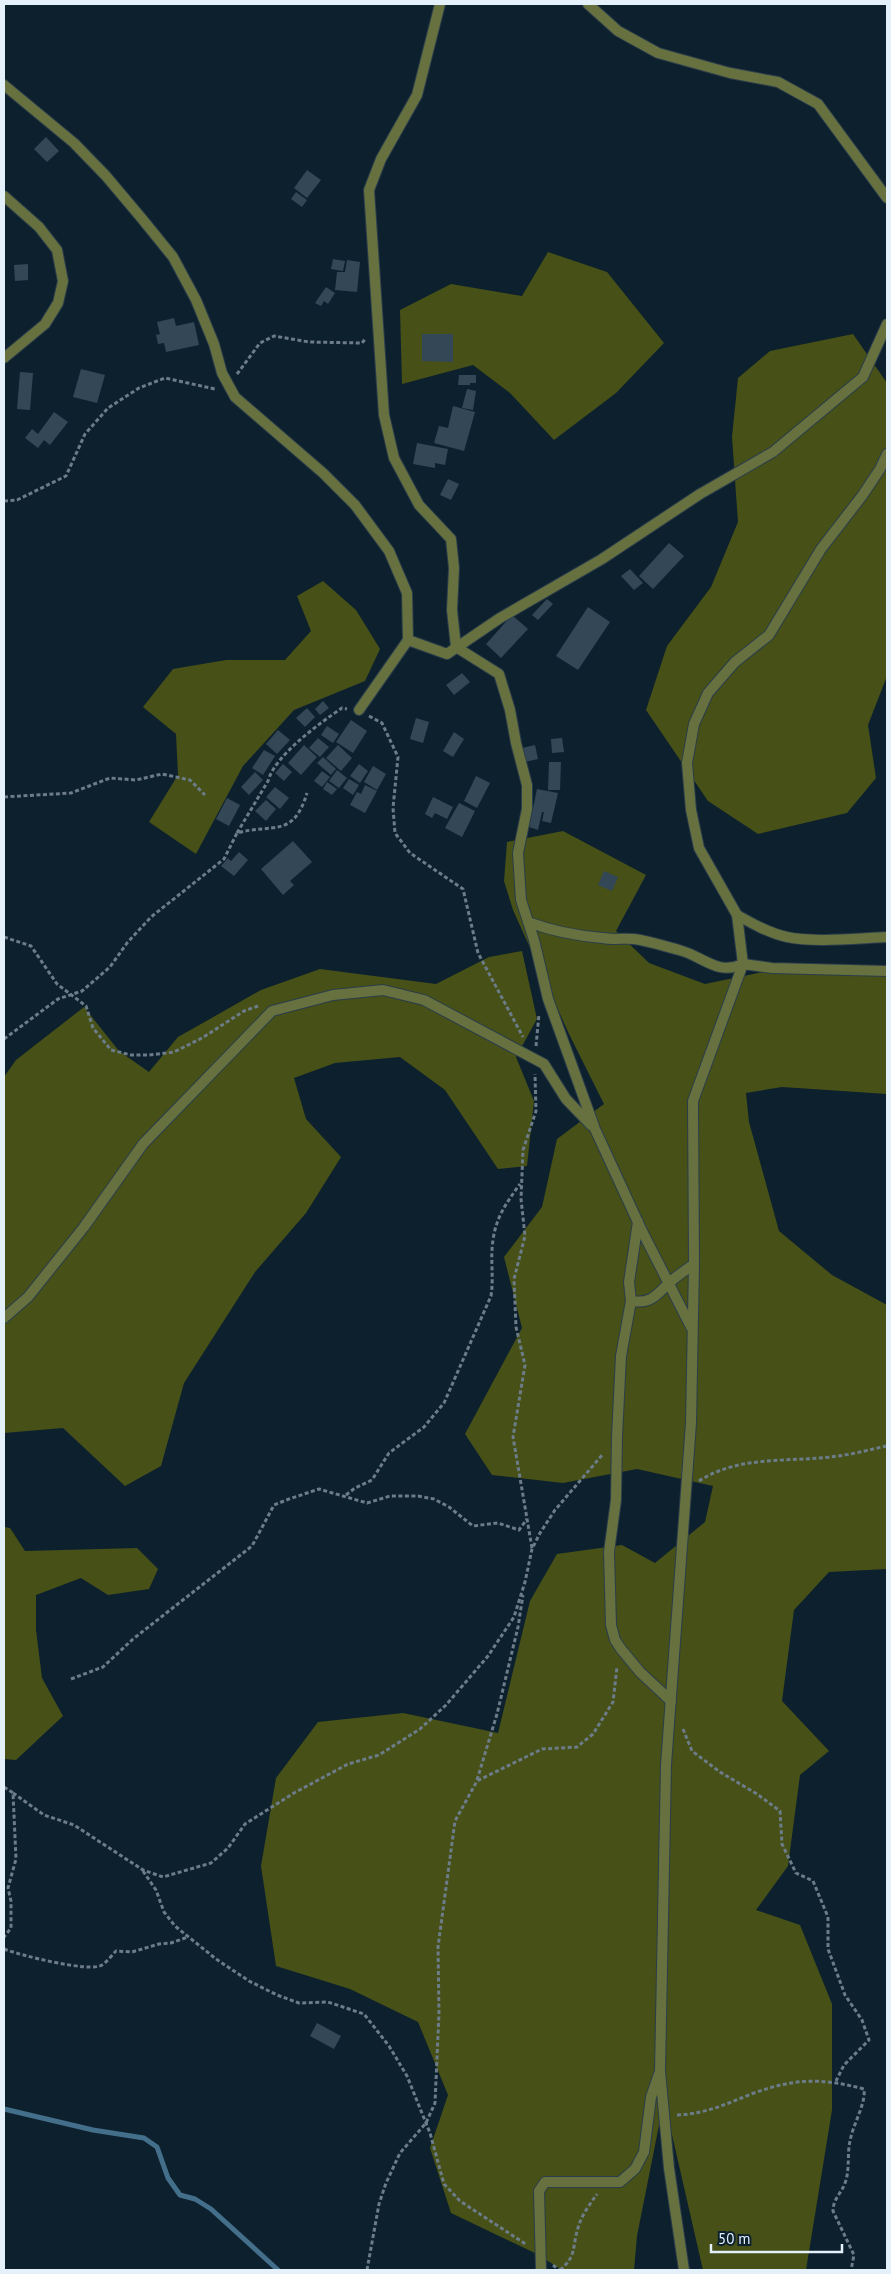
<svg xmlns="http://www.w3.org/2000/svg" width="891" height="2274" font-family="'PT Sans',sans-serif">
<rect width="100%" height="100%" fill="#0d202e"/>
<g fill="#465017">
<polygon points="548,252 607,272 664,343 616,393 554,440 510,393 473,365 402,384 400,310 451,284 522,296"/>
<polygon points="853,334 887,383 887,676 868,725 876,778 847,813 758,834 708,801 646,710 667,646 711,587 738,522 732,437 738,378 770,351"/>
<polygon points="323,581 356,610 380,649 365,681 294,710 243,766 196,854 149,822 178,775 176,734 143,707 173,669 226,660 285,660 311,631 297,596"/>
<polygon points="563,831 646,875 616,931 649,963 705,984 806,963 887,968 887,1094 782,1087 746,1093 749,1122 779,1231 832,1275 887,1305 887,1569 829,1572 794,1610 782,1701 829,1751 800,1775 788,1866 756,1910 800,1925 832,2004 832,2110 806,2270 703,2270 664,2100 637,2236 634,2270 562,2270 537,2254 451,2213 430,2148 448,2095 418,2022 350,1989 276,1966 261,1866 276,1778 318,1722 403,1713 498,1733 530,1601 557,1554 622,1545 655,1563 705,1522 713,1486 637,1469 563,1483 492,1475 465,1434 522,1328 504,1257 542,1207 557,1139 604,1104 569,1034 513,910 504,881 507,842"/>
<polygon points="522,951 537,1019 516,1057 534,1101 527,1166 498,1169 445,1090 400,1057 335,1063 294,1078 306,1119 341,1157 306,1213 255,1272 184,1383 161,1466 125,1486 63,1428 4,1433 4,1077 16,1060 84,1007 119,1051 149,1072 178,1037 261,990 320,969 436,984 489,957"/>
<polygon points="4,1527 10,1528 25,1551 137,1548 158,1569 149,1589 108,1595 81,1578 36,1595 36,1630 42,1678 63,1716 16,1760 4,1759"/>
</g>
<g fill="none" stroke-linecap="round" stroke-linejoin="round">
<polyline stroke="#446f8a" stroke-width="5" points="4,2109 93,2130 144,2138 157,2147 168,2178 180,2195 195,2199 211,2209 278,2270"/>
</g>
<g fill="#334757">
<polygon points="46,137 59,151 47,162 34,149"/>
<polygon points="307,170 321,180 307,198 294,188"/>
<polygon points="296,192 307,200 302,207 291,199"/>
<polygon points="333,259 345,261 343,271 331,269"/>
<polygon points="347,260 360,262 357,292 335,290 337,272 345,272"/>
<polygon points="28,264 28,280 15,281 14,265"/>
<polygon points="326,287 335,293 328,304 324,301 321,306 315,303"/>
<polygon points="174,318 176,326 194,322 199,345 166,352 164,343 158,344 156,335 160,334 157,322"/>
<polygon points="422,334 453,334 453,362 422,361"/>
<polygon points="81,369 105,375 97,403 73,397"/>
<polygon points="20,372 33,373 30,410 17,409"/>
<polygon points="459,375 476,375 476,383 470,383 470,385 458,385"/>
<polygon points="467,389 476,391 473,410 462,408"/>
<polygon points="453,406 475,412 464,451 434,443 439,426 448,428"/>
<polygon points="54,412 68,422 50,445 44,440 38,448 25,438 32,429 38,434"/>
<polygon points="417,443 448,449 445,465 435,463 435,468 413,464"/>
<polygon points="448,479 459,484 451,500 440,495"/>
<polygon points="669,543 684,556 653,589 639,576"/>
<polygon points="630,569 643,583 634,590 621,576"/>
<polygon points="547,599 553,604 538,620 532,615"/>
<polygon points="588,607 610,622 578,670 556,656"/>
<polygon points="512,615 528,629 501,658 486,644"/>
<polygon points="462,673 470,682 454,695 446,685"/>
<polygon points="323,701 329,708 320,715 315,709"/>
<polygon points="307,708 315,717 305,727 296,718"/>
<polygon points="416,718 429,722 423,743 410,739"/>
<polygon points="351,720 367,731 353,753 336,742"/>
<polygon points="327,726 339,734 333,743 321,735"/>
<polygon points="278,730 290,740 277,754 266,744"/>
<polygon points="454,732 464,739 453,757 443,751"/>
<polygon points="318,738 329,747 320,757 309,748"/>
<polygon points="562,738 564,752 552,753 551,739"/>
<polygon points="304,745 317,757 301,775 288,763"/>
<polygon points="338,745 352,758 341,771 326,758"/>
<polygon points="535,745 538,759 525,762 522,748"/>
<polygon points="264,750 275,756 263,775 252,768"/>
<polygon points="323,757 336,769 331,775 317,763"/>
<polygon points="549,762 561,762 560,790 548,790"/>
<polygon points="283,764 292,772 284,781 275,773"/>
<polygon points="359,764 368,771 360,783 350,776"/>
<polygon points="373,766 386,774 377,790 364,782"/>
<polygon points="337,770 347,778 339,788 329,781"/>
<polygon points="322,771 330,777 322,787 314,781"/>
<polygon points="255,772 263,780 249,795 241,787"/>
<polygon points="476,776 490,783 477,808 464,801"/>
<polygon points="349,779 359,785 353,795 343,788"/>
<polygon points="327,782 337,789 332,795 323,789"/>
<polygon points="365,785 377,791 365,813 350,805 357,792 361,794"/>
<polygon points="275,787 289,798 280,809 266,797"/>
<polygon points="537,789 558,793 551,823 542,821 544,812 542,812 538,830 529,827"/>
<polygon points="433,797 453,807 447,819 435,813 432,818 425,814"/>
<polygon points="227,798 240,805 229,826 216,819"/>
<polygon points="266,800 276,809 266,821 255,811"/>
<polygon points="459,803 475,811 462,837 445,828"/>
<polygon points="293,841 312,862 290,881 294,885 283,895 261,869"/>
<polygon points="239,852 248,860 234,876 221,866 228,858 231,861"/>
<polygon points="604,871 618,877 612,891 598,885"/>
<polygon points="317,2023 341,2036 334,2049 310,2036"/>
</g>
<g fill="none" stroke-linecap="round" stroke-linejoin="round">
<g stroke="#2b3d4b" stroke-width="12">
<g id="minor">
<polyline points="440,4 417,95 381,159 369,190 384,415 394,458 419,505 451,539 454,568 452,610 456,647 499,674 510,710 516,743 527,785 527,809 518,853 521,900 534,940 548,999 595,1129 642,1231 691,1327"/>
<polyline points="588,4 618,31 658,53 730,73 778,82 818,104 887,198"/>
<polyline points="4,85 74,143 106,176 143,220 173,257 196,300 214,344 222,373 235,397 323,473 355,505 389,551 407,593 408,640"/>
<polyline points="4,196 39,227 57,250 63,281 58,303 45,324 4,358"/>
<polyline points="359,710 408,640 447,654 500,618 602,559 700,494 773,452 863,377 887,324"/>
<path d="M737,915C753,924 769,933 787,937C813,943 859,938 887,937"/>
<path d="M528,922C552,931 578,936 603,938C613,940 624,938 634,939C649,941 664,946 679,950C703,956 717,976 743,964L737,915L699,848L691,810L687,763L694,724L708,693L735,662L769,635L821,549L862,496L880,469L887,454"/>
<polyline points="638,1222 629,1282 631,1301 621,1356 617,1436 616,1500 609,1552 611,1625 615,1640 621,1649 640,1672 671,1701"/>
<path d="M631,1301C650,1304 656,1296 668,1284C676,1276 686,1270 694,1264"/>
<polyline points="4,1318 28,1297 84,1227 143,1144 272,1011 333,995 383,990 424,1000 544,1064 566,1099 591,1125"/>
<polyline points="541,2270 539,2191 545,2182 620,2182 635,2169 644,2152 651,2097 659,2074"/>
<polyline points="684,2270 669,2168 660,2071 666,1765 691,1423 694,1264 693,1101 743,964 772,968 887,971"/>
</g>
</g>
<g stroke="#6c7c88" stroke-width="3" stroke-dasharray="4 2.5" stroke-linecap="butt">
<polyline points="237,374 260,343 274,336 309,342 362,343 366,338"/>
<polyline points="4,501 17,500 66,476 85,434 108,408 139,388 165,378 215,389"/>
<polyline points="369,716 382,723 398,757 393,808 395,833 410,853 463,889 478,953 523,1037"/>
<polyline points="4,797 71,793 110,778 136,780 162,774 190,780 205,795"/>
<path d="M237,833L268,781C275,755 320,723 342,708L347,709"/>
<polyline points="4,937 31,946 57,984 86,1006 93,1028 111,1050 131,1055 149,1055 174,1052 202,1038 244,1011 258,1006"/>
<path d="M4,1039L58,999L82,991L110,967L127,943L151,917L224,859L237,833C273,823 293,839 307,793"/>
<polyline points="536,1046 539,1014"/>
<path d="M699,1481C741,1454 792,1463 838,1456C855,1454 871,1449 887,1446"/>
<path d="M346,1495L355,1488L372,1480L389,1453L424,1427L444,1403L491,1296C494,1277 490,1259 493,1240C496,1217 507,1202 520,1184"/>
<polyline points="532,1548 513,1437 525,1365 516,1327 514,1279 525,1236 521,1199 523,1150 536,1111 535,1074"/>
<polyline points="71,1679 103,1667 133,1639 252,1546 274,1505 289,1499 319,1489 367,1503 390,1496 418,1496 434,1499 449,1507 473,1526 498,1523 519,1530 527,1519"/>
<polyline points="683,1729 692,1751 720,1772 757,1794 780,1811 782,1844 796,1873 813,1881 828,1917 828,1949 845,1995 862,2020 869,2040 844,2065 836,2081"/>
<polyline points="477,1780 497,1714 518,1627 523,1595"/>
<polyline points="4,1787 13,1793 16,1859 8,1888 11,1901 11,1928 4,1937"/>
<polyline points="13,1793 44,1815 74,1825 143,1870 163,1877 211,1863 228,1848 245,1824 294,1793 348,1764 379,1755 420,1729 446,1705 488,1656 514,1617 525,1582 532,1549 540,1533 555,1510 603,1454"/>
<polyline points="143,1871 156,1890 164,1912 175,1926 216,1959 249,1981 277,1995 299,2003 328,2002 364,2014 389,2046 407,2076 430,2133 444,2184 460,2201 527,2245"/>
<path d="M4,1949C19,1955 90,1973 102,1965C107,1962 112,1955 116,1951L132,1952L159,1944L171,1943L188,1937"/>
<path d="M677,2115C706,2114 728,2103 754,2093C796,2078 822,2078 864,2089C866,2104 853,2124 850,2141C847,2154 850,2170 845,2183C841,2194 833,2199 833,2211L854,2255L851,2270"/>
<polyline points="553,2265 559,2270"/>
<polyline points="367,2270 379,2204 386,2183 400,2153 426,2123 435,2103 439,2013 438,1947 455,1821 477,1781 542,1749 577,1747 593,1734 613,1702 617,1667"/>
<path d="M560,2270C577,2256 572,2247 578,2228C581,2216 590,2204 597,2194"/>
</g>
<use href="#minor" stroke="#66713f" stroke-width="10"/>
</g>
<rect width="891" height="2274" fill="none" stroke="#e4f0fa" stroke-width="10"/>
<path d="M711 2244v8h131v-8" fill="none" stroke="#e4f0fa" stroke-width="2.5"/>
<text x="718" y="2244" font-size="15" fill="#e4f0fa" stroke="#0d202e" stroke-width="4" paint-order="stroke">50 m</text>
</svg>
